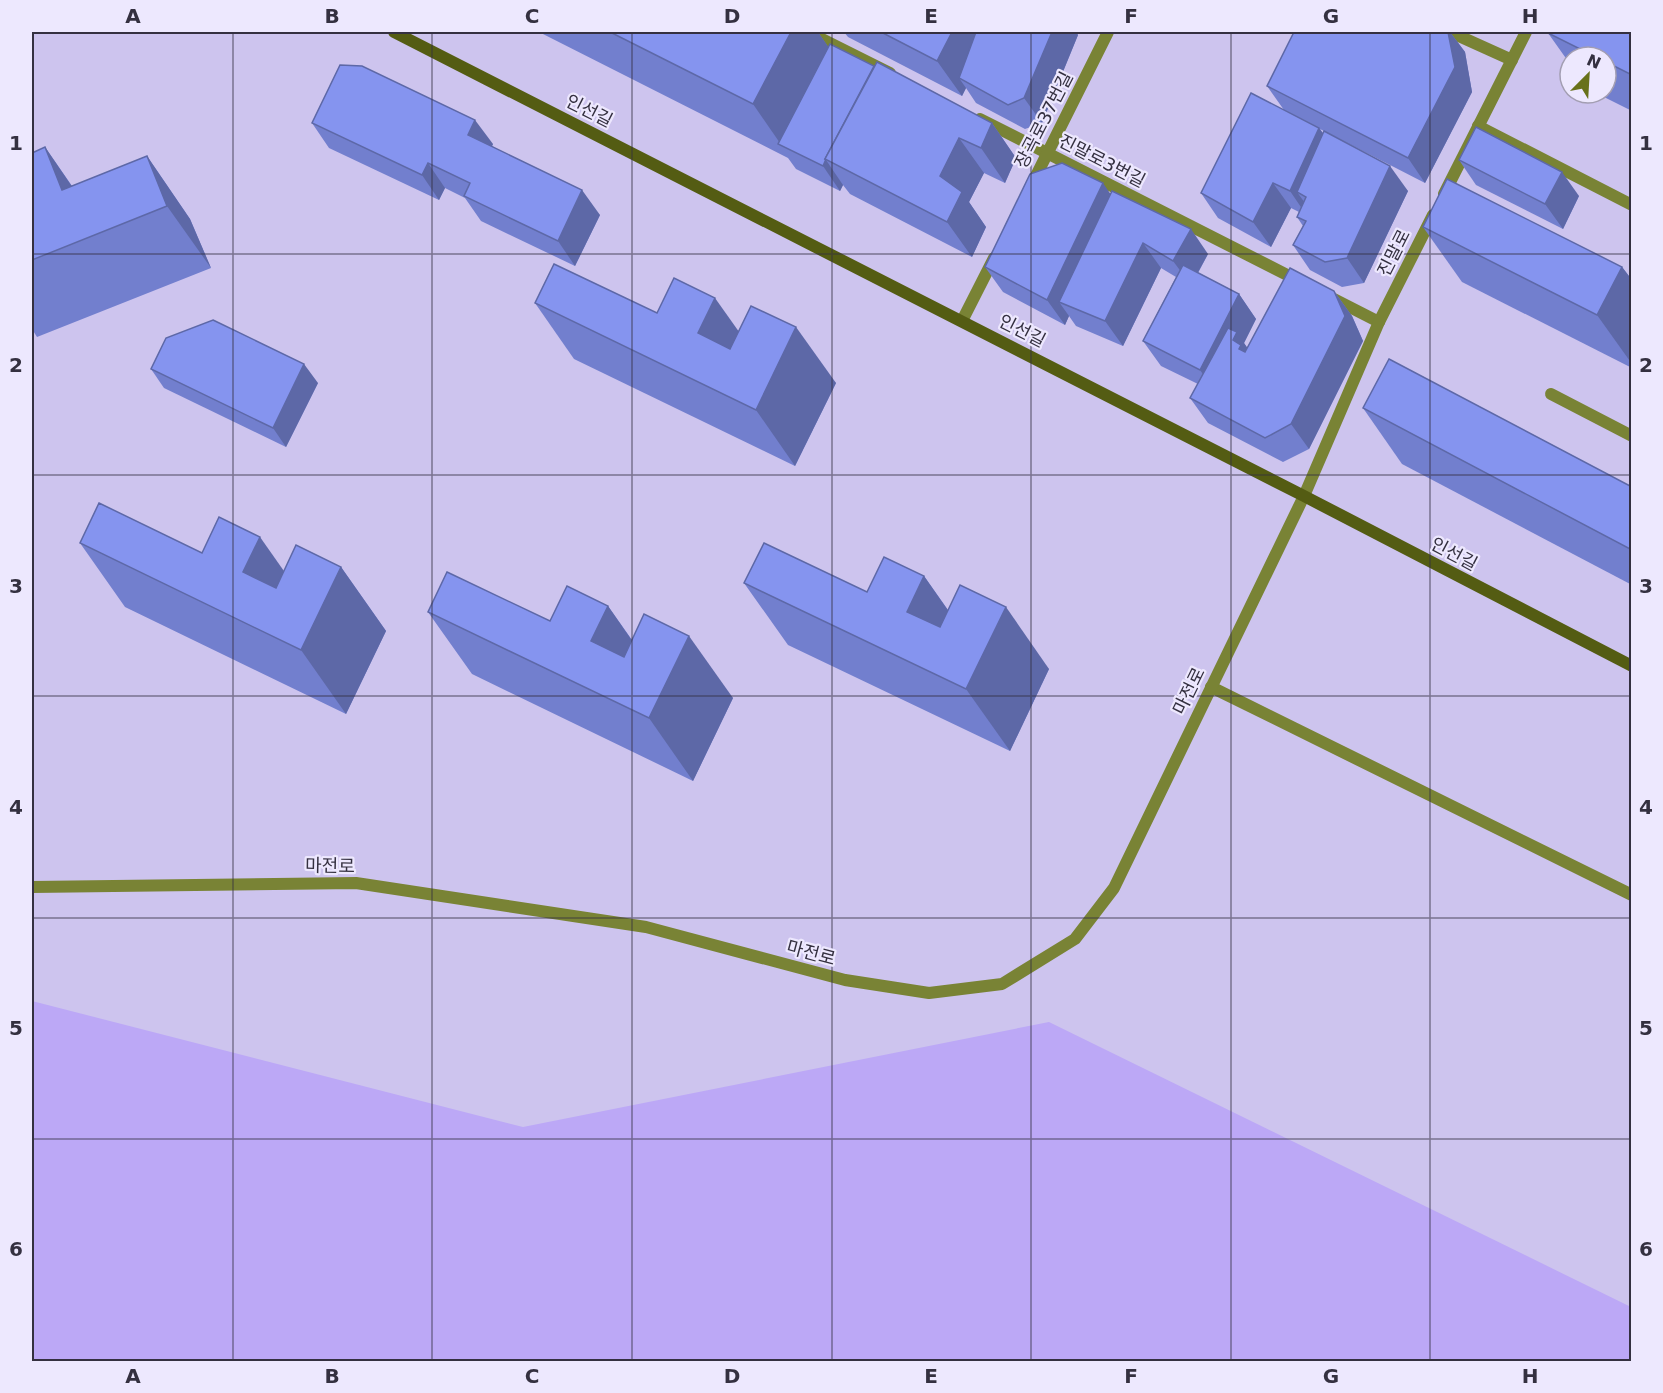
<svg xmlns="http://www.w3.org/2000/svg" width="1663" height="1393" font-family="'DejaVu Sans','Noto Sans KR',sans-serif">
<rect width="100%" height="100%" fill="#cdc4ee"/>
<polygon fill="#bca8f6" points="32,1001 523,1127 1049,1022 1631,1307 1631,1361 32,1361"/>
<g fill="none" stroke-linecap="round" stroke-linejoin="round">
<g stroke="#798335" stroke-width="12">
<polyline points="808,32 890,73"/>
<polyline points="1450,32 1512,60"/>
<polyline points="980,119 1299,281"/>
<polyline points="1478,126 1632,205"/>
<polyline points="1031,186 1108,32"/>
<polyline points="1444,194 1526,32"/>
<polyline points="1330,297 1379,322"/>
<polyline points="962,321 994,258"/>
<polyline points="1551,394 1632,436"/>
<polyline points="1211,687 1632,895"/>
<polyline points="32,887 356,883 646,927 845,980 929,993 1002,984 1075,939 1114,888 1304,496 1379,322 1433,215"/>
</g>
<polyline stroke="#545c13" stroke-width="12" points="394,32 1304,496 1632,666"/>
</g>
<g fill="#727fce">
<polygon points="539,32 818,32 828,47 874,66 992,123 1016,158 1005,183 984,173 969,202 986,227 972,257 850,194 843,185 840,191 796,169 788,158"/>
<polygon points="844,32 1076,32 1078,35 1042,123 1025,129 976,103 966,88 962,96 848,37"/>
<polygon points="1294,32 1450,32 1465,52 1472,92 1425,183 1320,129 1323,133 1408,191 1364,283 1342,287 1310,270 1293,245 1303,226 1297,217 1299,212 1291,208 1271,247 1218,218 1201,193 1284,110 1267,86"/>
<polygon points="1632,32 1632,111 1596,93 1606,93 1606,57 1570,57 1570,64 1548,33"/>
<polygon points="312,123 493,144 492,146 600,215 575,266 481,221 465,198 445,188 439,200 329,148"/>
<polygon points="45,147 72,186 147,156 190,219 211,268 37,337 32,329 32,153"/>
<polygon points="1459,160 1579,196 1563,229 1476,185"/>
<polygon points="1110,194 1208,254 1198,273 1239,294 1256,319 1244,343 1247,348 1334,291 1352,316 1363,341 1309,449 1283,462 1208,423 1190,398 1198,384 1161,366 1143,341 1176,277 1161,268 1123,346 1076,326 1069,316 1065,325 1003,292 985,267"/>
<polygon points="1423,227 1622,267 1632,280 1632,368 1462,282"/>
<polygon points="535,303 657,313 739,331 836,383 795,466 574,359"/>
<polygon points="151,369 318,383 286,447 164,388"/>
<polygon points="1363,408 1632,487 1632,585 1402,464"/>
<polygon points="80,543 202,553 284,571 341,567 386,631 346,714 125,607"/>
<polygon points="924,576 948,610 1049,669 1010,751 788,645 744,583 867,592"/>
<polygon points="608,606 632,640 733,698 693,781 472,674 428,612 550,621"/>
</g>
<g fill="#5d68a7">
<polygon points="791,32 818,32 841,65 782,146 753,104"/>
<polygon points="952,32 994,32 959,78 966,88 962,96 937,61"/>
<polygon points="1052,32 1076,32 1078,35 1042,123 1024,98"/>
<polygon points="1448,32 1450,32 1465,52 1472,92 1425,183 1408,158"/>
<polygon points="475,120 493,144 485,160 468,135"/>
<polygon points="992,123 1016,158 1005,183 981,148"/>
<polygon points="1319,128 1337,153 1297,192 1310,210 1307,216 1290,191"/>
<polygon points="959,138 984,173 969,202 986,227 972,257 947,222 940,176"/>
<polygon points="45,147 88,210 62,190"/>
<polygon points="147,156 190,219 211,268 167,206"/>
<polygon points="826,160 843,185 840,191 823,166"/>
<polygon points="428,163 445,188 439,200 422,175"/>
<polygon points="1390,166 1408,191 1364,283 1347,258"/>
<polygon points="1562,172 1579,196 1563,229 1545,204"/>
<polygon points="1103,183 1120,208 1059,302 1069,316 1065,325 1047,300"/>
<polygon points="1273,183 1291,208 1271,247 1253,222"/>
<polygon points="582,190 600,215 575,266 558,241"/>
<polygon points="1191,229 1208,254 1191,285 1173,261"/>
<polygon points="1143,243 1161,268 1123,346 1105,321"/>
<polygon points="1622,267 1632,280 1632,364 1597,315"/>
<polygon points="1334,291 1352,316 1363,341 1309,449 1291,424"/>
<polygon points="1239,294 1256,319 1244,343 1254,357 1217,394 1200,370"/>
<polygon points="715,298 754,353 737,389 698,333"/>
<polygon points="796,327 836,383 795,466 756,410"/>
<polygon points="304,364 318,383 286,447 273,428"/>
<polygon points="260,537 305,601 288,636 243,572"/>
<polygon points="341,567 386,631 346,714 301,650"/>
<polygon points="924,576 968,639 951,674 907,612"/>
<polygon points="608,606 651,668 634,703 591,641"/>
<polygon points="1006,607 1049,669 1010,751 966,689"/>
<polygon points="689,636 733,698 693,781 649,718"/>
</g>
<g fill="#8594ef" stroke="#5d68a7" stroke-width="1.5">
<polygon points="610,32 791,32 753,104"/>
<polygon points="881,32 952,32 937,61"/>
<polygon points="976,32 1052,32 1024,98 1008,105 959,78"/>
<polygon points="1294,32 1448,32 1455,67 1408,158 1267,86"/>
<polygon points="1549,32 1632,32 1632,75 1606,62 1606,57 1596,57 1548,33"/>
<polygon points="830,44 874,66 825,159 826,159 823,166 778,144"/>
<polygon points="877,62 992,123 981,148 959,138 940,176 962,192 947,222 825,159"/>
<polygon points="340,65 362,66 475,120 468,135 582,190 558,241 464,196 470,183 428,163 422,175 312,123"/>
<polygon points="1251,93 1319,128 1290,191 1273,183 1253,222 1201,193"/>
<polygon points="1476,127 1562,172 1545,204 1459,160"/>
<polygon points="1324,131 1390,166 1347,258 1325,262 1293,245 1306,221 1297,217 1306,197 1297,192"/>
<polygon points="45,147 62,190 147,156 167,206 32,260 32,153"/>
<polygon points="1062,163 1103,183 1047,300 985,267 1030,174"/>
<polygon points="1447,179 1622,267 1597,315 1423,227"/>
<polygon points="1112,191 1191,229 1173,261 1143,243 1105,321 1059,302"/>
<polygon points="554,264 657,313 674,278 715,298 698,333 730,349 751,306 796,327 756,410 535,303"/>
<polygon points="1183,265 1239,294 1200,370 1143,341"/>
<polygon points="1290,268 1334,291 1345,316 1291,424 1265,438 1190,398 1228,328 1237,332 1233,340 1241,345 1239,349 1245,352"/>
<polygon points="213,320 304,364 273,428 151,369 166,338"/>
<polygon points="1389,359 1632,487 1632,550 1363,408"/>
<polygon points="99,503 202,553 219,517 260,537 243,572 276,588 296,545 341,567 301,650 80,543"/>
<polygon points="764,543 867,592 884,557 924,576 907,612 940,627 960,585 1006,607 966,689 744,583"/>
<polygon points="447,572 550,621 567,586 608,606 591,641 624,657 644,614 689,636 649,718 428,612"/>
</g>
<path fill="none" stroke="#343040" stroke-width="1.5" stroke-opacity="0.55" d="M233,32V1362M432,32V1362M632,32V1362M832,32V1362M1031,32V1362M1231,32V1362M1430,32V1362M32,254H1632M32,475H1632M32,696H1632M32,918H1632M32,1139H1632"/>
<g text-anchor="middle" stroke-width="4.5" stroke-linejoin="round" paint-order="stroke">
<g font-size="18" fill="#343040" stroke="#ede8fe">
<text transform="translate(589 111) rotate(27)" y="6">인선길</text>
<text transform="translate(1044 120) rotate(-63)" y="6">장곡로37번길</text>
<text transform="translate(1102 161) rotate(27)" y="6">진말로3번길</text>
<text transform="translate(1394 253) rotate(-63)" y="6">진말로</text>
<text transform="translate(1022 331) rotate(27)" y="6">인선길</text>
<text transform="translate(1454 554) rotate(28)" y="6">인선길</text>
<text transform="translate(1189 691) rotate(-64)" y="6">마전로</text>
<text transform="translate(330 866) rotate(1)" y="6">마전로</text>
<text transform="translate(811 953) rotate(15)" y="6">마전로</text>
</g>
</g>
<rect width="1663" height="1393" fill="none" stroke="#ede8fe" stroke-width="66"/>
<g transform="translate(1588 75) rotate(24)"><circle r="28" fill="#ede8fe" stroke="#a39eb2" stroke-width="1.5"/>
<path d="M0-4.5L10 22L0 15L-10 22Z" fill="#68711a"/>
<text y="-9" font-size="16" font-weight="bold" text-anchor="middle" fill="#343040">N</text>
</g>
<rect x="33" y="33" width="1597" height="1327" fill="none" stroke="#343040" stroke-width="2"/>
<g font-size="20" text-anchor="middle" font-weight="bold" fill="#343040">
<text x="133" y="23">A</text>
<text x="332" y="23">B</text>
<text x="532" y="23">C</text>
<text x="732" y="23">D</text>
<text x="931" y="23">E</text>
<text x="1131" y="23">F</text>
<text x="1331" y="23">G</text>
<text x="1530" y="23">H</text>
<text x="16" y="150">1</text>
<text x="1646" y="150">1</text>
<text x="16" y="372">2</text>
<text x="1646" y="372">2</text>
<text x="16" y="593">3</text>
<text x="1646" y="593">3</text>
<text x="16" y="814">4</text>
<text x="1646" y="814">4</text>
<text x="16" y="1035">5</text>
<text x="1646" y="1035">5</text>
<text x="16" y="1256">6</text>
<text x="1646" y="1256">6</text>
<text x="133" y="1383">A</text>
<text x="332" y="1383">B</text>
<text x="532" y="1383">C</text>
<text x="732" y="1383">D</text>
<text x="931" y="1383">E</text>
<text x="1131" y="1383">F</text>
<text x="1331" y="1383">G</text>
<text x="1530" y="1383">H</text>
</g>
</svg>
